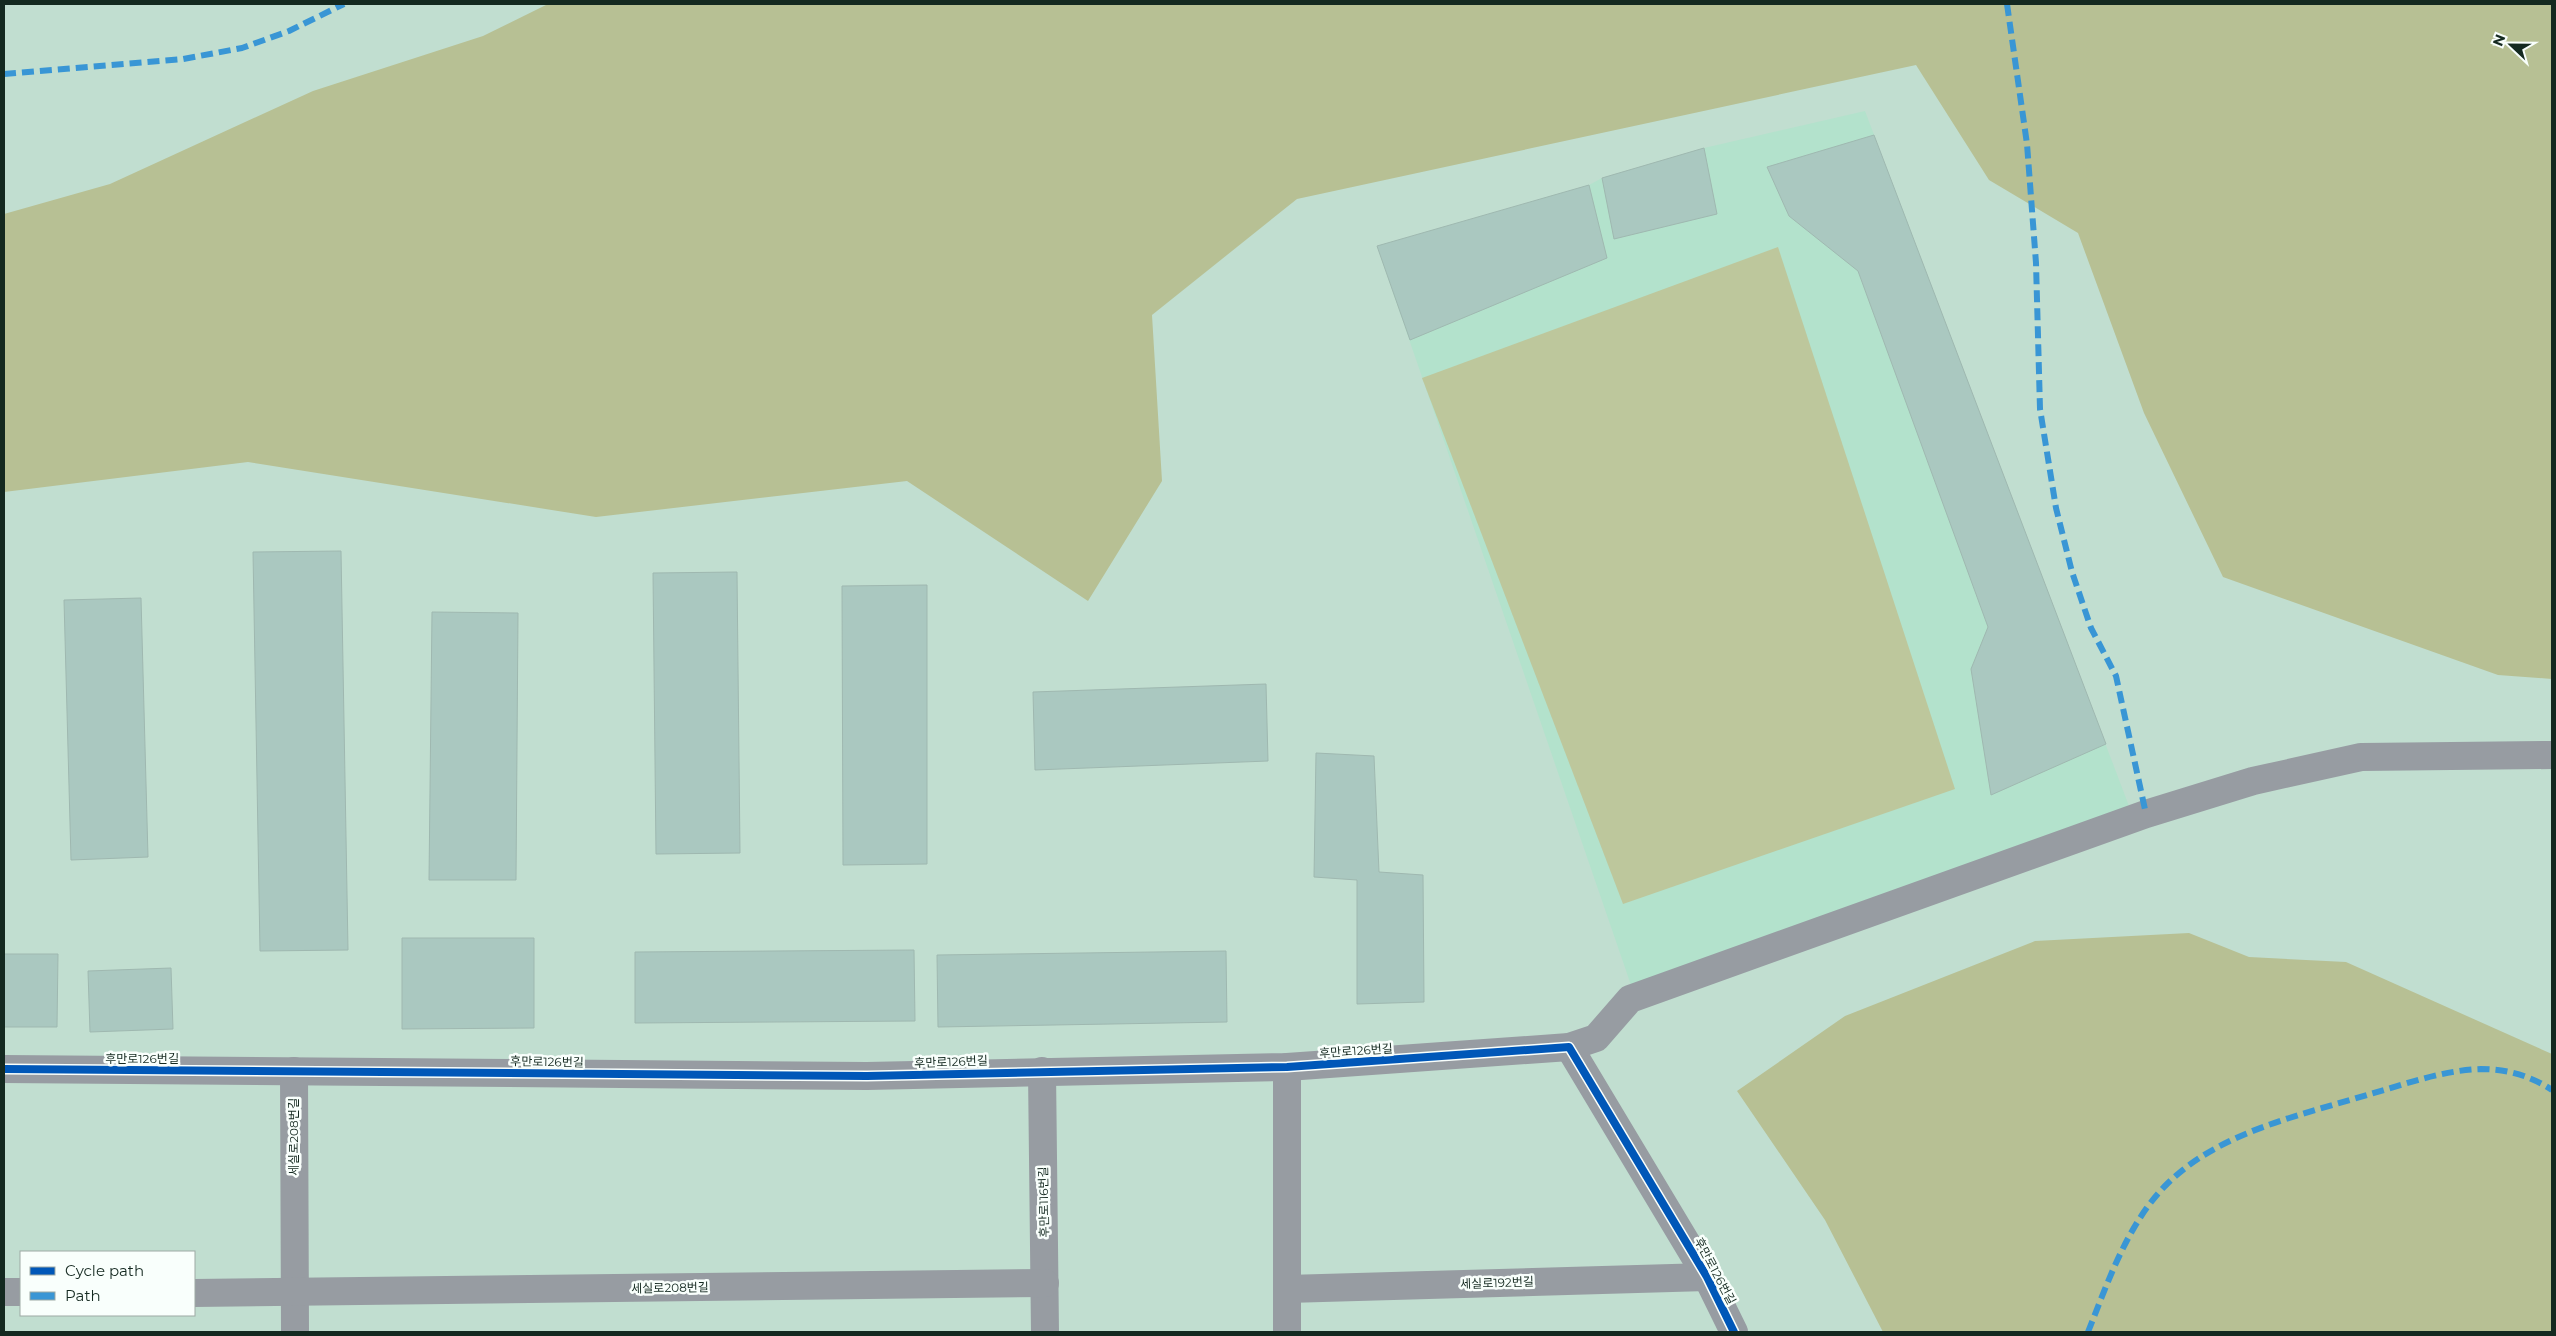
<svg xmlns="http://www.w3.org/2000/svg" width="2556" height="1336" font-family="Montserrat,'Noto Sans KR',sans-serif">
<rect width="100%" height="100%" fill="#c1ded0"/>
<polygon fill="#b3e2cc" points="1865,111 2129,806 1632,988 1377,246 1589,185 1602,178 1704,148"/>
<polygon fill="#bdc79c" points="1778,247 1955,789 1623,904 1422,378"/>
<g fill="#b7c094">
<polygon points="548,4 2552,4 2552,679 2498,675 2223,577 2144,413 2078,233 1989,180 1916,65 1297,199 1152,315 1162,481 1088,601 907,481 596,517 248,462 4,492 4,214 110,184 313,91 483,36"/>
<polygon points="2189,933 2249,957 2346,962 2552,1054 2552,1332 1883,1332 1825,1220 1737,1091 1845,1016 2035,941"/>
</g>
<g fill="#aac8c0" stroke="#9fb8b0">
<polygon points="1874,135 2106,744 1991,795 1971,669 1988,627 1858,271 1789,216 1767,167"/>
<polygon points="1704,148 1717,214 1614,239 1602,178"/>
<polygon points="1589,185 1607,258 1410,340 1377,246"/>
<polygon points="341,551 348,950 260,951 253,552"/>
<polygon points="737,572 740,853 656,854 653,573"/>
<polygon points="927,585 927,864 843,865 842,586"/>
<polygon points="141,598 148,857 71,860 64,600"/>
<polygon points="432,612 518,613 516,880 429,880"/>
<polygon points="1266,684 1268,761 1035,770 1033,692"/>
<polygon points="1316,753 1374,756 1379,872 1423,875 1424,1002 1357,1004 1357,880 1314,877"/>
<polygon points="402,938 534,938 534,1028 402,1029"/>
<polygon points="914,950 915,1021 635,1023 635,952"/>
<polygon points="1226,951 1227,1022 938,1027 937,955"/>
<polygon points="4,954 58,954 57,1027 4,1027"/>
<polygon points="171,968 173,1029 90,1032 88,971"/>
</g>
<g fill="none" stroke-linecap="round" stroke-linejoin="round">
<g stroke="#979ca2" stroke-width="28">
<polyline points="1569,1047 1707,1277 1734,1332"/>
<polyline points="4,1069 867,1076 1287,1067 1569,1047 1596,1038 1630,999 2146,814 2253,781 2361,757 2552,755"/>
<polyline points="294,1071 295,1332"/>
<polyline points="1042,1071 1045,1332"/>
<polyline points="1287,1289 1707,1277"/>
<polyline points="4,1292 21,1292"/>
<polyline points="194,1293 1045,1283"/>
<polyline points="1287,1332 1287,1067"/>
</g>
<g stroke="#3996d5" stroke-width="6" stroke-dasharray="12 6" stroke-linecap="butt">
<polyline points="2007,4 2027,144 2036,263 2040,409 2056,508 2072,572 2091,628 2116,676 2146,814"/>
<polyline points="4,74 183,59 242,48 289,31 344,4"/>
<path d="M2088,1332C2108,1282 2128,1222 2168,1183C2221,1131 2302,1115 2370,1094C2406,1084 2444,1070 2481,1069C2507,1069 2531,1076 2552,1090"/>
</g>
<g stroke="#f9fffc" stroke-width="11">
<polyline id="cycleway" points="4,1069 867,1076 1287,1067 1569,1047 1707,1277 1734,1332"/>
</g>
<use href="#cycleway" stroke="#0057b8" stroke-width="8"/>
</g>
<g text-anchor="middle" stroke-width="5" stroke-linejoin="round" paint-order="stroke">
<g font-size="12" fill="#142920" stroke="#f9fffc">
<text transform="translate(1356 1051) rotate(-4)" y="4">후만로126번길</text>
<text x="142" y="1063">후만로126번길</text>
<text transform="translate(547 1062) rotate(1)" y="4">후만로126번길</text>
<text transform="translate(951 1062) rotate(-2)" y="4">후만로126번길</text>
<text transform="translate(294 1137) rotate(-90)" y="4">세실로208번길</text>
<text transform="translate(1044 1202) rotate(-91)" y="4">후만로116번길</text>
<text transform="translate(1715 1271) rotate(62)" y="4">후만로126번길</text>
<text transform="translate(1497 1283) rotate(-2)" y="4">세실로192번길</text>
<text transform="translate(670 1288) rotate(-1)" y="4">세실로208번길</text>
</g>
</g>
<rect width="2556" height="1336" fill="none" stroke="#142920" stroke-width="10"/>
<rect x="20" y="1251" width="175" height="65" fill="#f9fffc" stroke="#9da9a4"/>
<rect x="30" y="1267" width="25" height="8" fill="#0057b8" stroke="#9da9a4"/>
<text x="65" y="1276" font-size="15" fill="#142920">Cycle path</text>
<rect x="30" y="1292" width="25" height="8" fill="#3996d5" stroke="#9da9a4"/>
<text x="65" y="1301" font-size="15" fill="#142920">Path</text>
<g transform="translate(2511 45) rotate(292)" stroke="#f9fffc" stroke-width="4" paint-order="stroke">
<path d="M0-4L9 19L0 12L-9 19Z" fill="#142920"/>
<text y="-8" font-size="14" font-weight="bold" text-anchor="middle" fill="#142920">N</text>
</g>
</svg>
